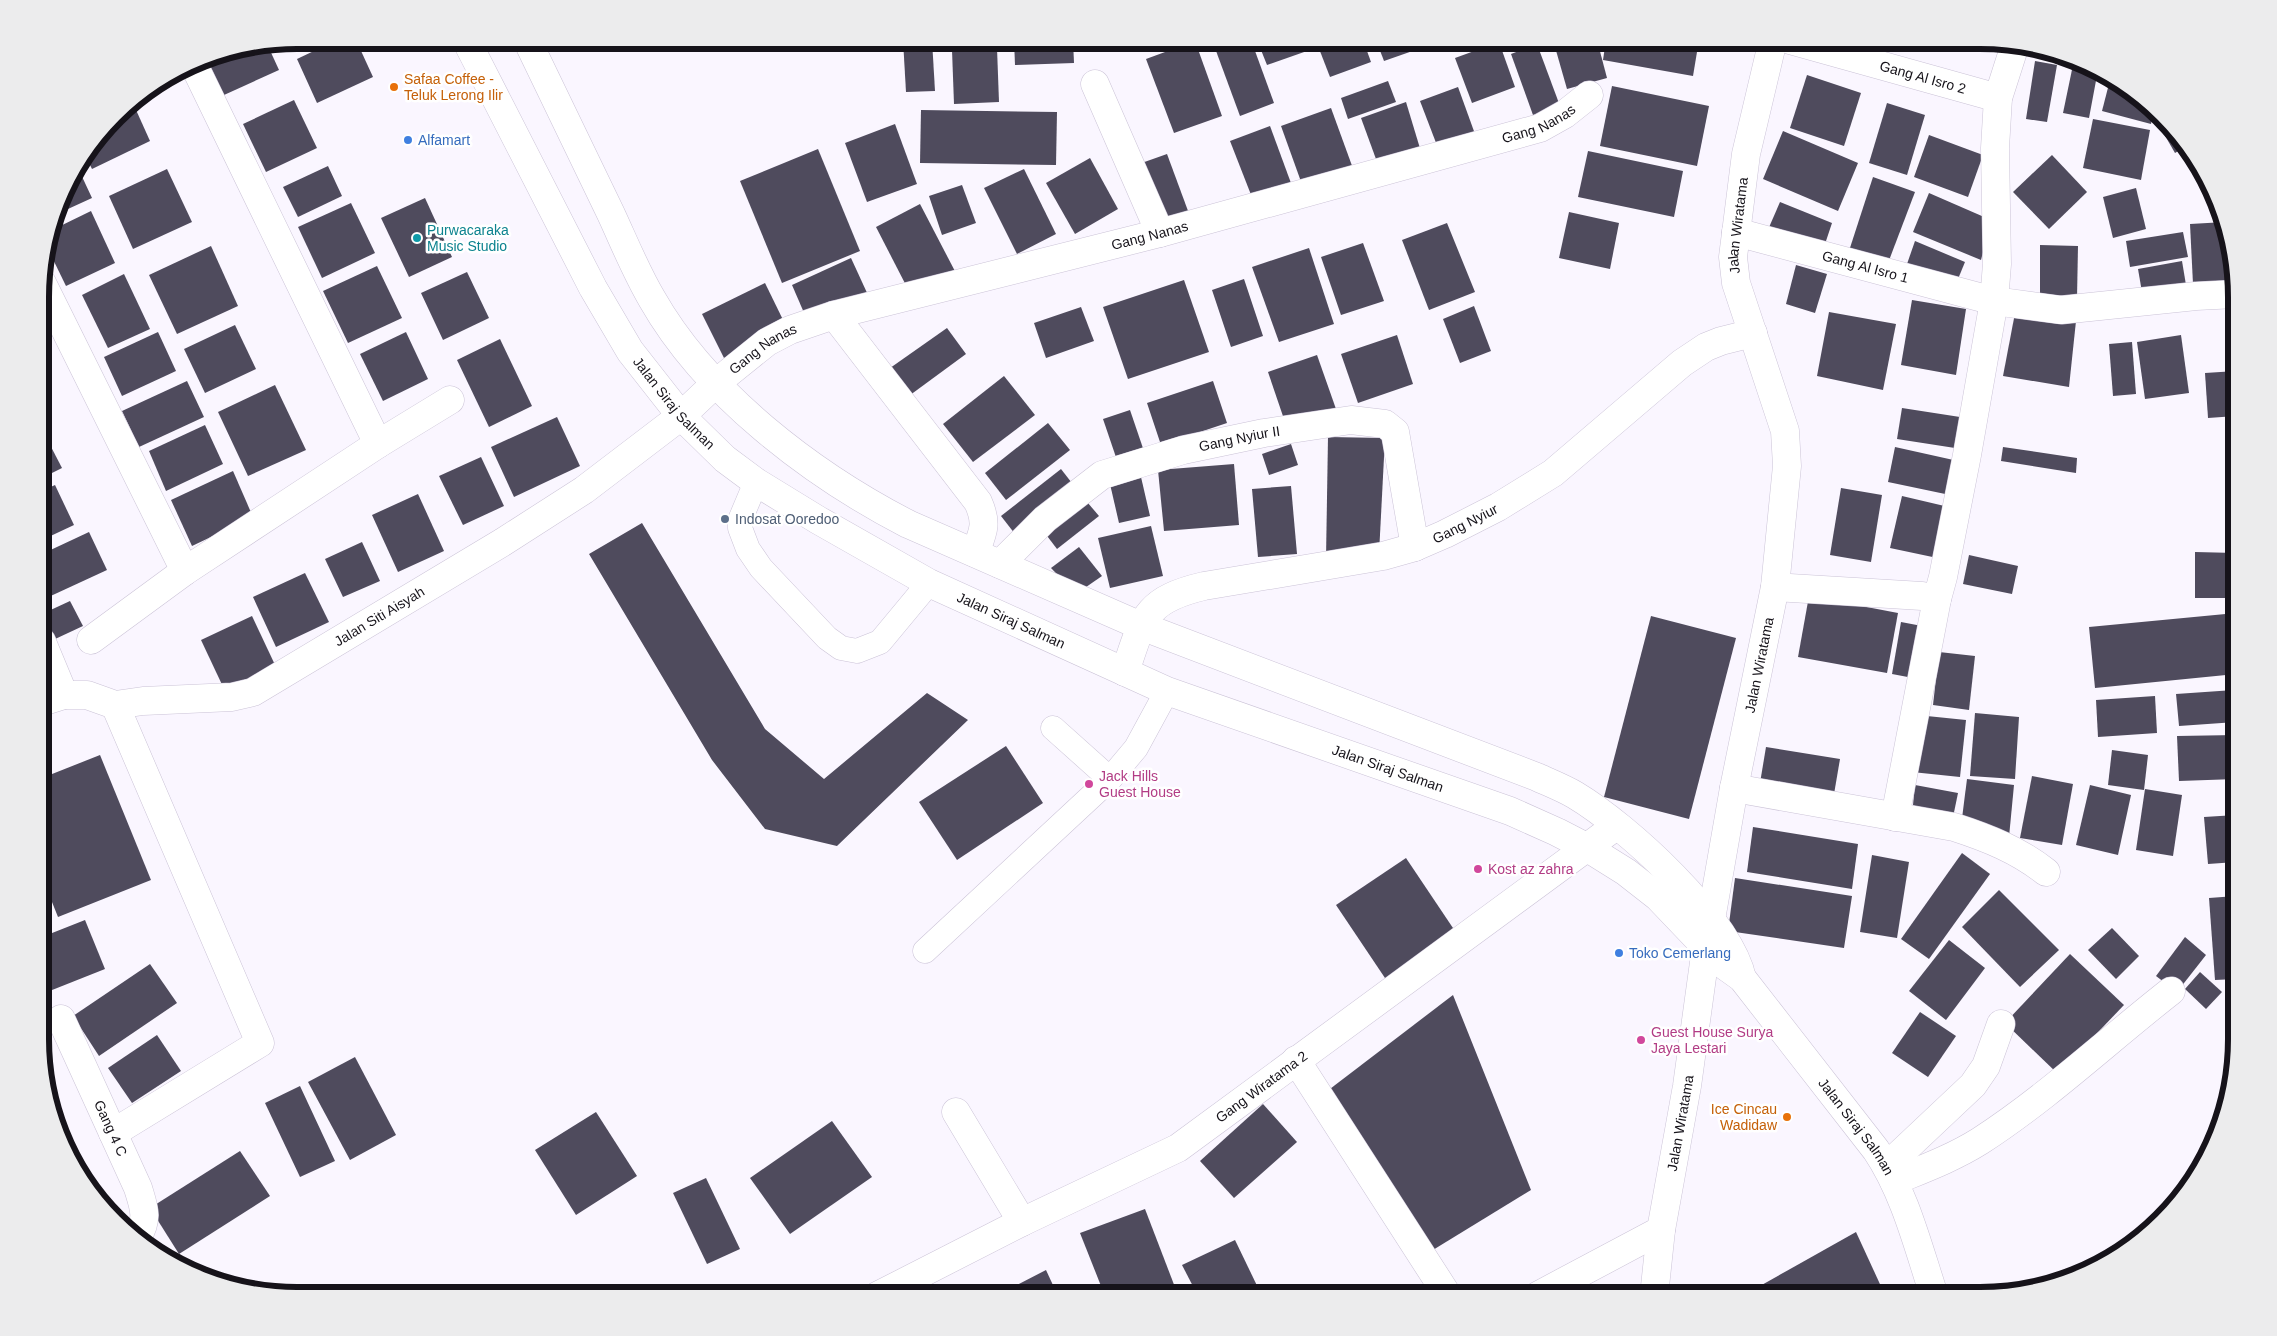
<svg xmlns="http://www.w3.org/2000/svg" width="2277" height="1336" font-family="Arial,sans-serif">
<rect width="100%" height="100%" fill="#faf6ff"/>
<g fill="#4f4b5d">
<polygon points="337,40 356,40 373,77 317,103 297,59"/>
<polygon points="903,40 932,40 935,91 906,92"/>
<polygon points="1014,40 1073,40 1074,63 1015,65"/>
<polygon points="1212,40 1251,40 1274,103 1240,116"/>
<polygon points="1257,40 1303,40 1307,51 1267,65"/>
<polygon points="1335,40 1363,40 1371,62 1330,77 1318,46"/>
<polygon points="1376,40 1421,40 1424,47 1384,61"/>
<polygon points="1553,40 1597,40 1607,78 1567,89"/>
<polygon points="1606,40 1699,40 1693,76 1603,60"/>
<polygon points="1830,40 1886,40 1878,63"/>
<polygon points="1195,41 1222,116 1174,133 1146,59"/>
<polygon points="1499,42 1515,87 1472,103 1455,58"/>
<polygon points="1537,44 1560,106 1533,115 1511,54"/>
<polygon points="268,46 279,70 224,95 206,58"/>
<polygon points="997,48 999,102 954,104 952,50"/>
<polygon points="2074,60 2098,70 2089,118 2063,113"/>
<polygon points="2035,61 2057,65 2047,122 2026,119"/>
<polygon points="1807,75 1861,93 1844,146 1790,128"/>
<polygon points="2111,76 2154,109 2151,124 2102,111"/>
<polygon points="1388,81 1396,102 1348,119 1341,98"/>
<polygon points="1612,86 1709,106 1697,166 1600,146"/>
<polygon points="1458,87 1475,134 1438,148 1420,101"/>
<polygon points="294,100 317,148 266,172 243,124"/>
<polygon points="132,101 150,141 92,169 86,157 127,104"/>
<polygon points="1406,102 1422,155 1380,170 1361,118"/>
<polygon points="1887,103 1925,115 1907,175 1869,163"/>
<polygon points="1331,108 1355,174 1304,190 1281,126"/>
<polygon points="921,110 1057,112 1056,165 920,163"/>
<polygon points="2093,119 2150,130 2141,180 2083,168"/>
<polygon points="2168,123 2187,146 2175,153 2160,127"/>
<polygon points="895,124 917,184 867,202 845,143"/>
<polygon points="1270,126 1295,194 1255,205 1230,141"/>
<polygon points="1783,131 1858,163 1838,211 1763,179"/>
<polygon points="1929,135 1983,155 1968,197 1914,177"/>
<polygon points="818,149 860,251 782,283 740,181"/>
<polygon points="1588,151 1683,171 1674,217 1578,197"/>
<polygon points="1167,154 1191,219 1163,230 1136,165"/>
<polygon points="2052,155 2087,192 2049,229 2013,192"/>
<polygon points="1090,158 1118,209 1075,234 1046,183"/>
<polygon points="328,166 342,196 298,217 283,187"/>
<polygon points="78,168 92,198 57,214 67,183"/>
<polygon points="167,169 192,222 133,249 109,196"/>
<polygon points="1024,169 1056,234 1017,254 984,188"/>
<polygon points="1873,177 1915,192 1888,263 1848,254"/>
<polygon points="962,185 976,223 942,235 929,196"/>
<polygon points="2136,188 2146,229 2113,238 2103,197"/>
<polygon points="1929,193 1991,220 1981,260 1913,232"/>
<polygon points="425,198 452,257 409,277 381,218"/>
<polygon points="1780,202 1832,223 1824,247 1767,232"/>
<polygon points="351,203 375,253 322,278 298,227"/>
<polygon points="920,204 958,277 911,295 876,227"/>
<polygon points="91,211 115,263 66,286 47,247 52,230"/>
<polygon points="1569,212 1619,223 1610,269 1559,258"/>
<polygon points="2225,222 2236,283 2193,284 2190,224"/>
<polygon points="1447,223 1475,292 1429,310 1402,240"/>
<polygon points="2183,232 2188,257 2130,267 2126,241"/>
<polygon points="1915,241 1965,262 1958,279 1907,264"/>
<polygon points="1363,243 1384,301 1341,315 1321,257"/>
<polygon points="2040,245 2078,246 2077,298 2040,298"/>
<polygon points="211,246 238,306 177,334 149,275"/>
<polygon points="1309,248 1334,324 1279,342 1252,267"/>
<polygon points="851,258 868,295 808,322 792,285"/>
<polygon points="2182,261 2187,291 2143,298 2138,269"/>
<polygon points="1796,265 1827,274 1815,313 1786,304"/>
<polygon points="377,266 402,318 348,343 323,291"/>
<polygon points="467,272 489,318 443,340 421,293"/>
<polygon points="124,274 150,329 108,348 82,295"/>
<polygon points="1244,279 1263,336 1231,347 1212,290"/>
<polygon points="1184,280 1209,352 1128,379 1103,307"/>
<polygon points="765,283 787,328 724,358 702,314"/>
<polygon points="1912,300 1966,309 1956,375 1901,365"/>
<polygon points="1474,306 1491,351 1460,363 1443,319"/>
<polygon points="1081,307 1094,341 1046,358 1034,323"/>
<polygon points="1829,312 1896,324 1883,390 1817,376"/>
<polygon points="2015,313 2076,321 2069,387 2003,376"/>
<polygon points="235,325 256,369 205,393 184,349"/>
<polygon points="947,328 966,354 902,401 883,373"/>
<polygon points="158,332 176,371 122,396 104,357"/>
<polygon points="406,332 428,379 383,401 360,354"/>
<polygon points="1397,335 1413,384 1358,403 1341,354"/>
<polygon points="2181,335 2189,393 2145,399 2137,342"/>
<polygon points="500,339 532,406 489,427 457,360"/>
<polygon points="2132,342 2136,394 2113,396 2109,344"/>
<polygon points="1317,355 1336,409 1286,425 1268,372"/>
<polygon points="2236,371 2236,416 2208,418 2205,373"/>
<polygon points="1004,376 1035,415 973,462 943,424"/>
<polygon points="187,381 204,417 139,447 122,411"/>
<polygon points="1213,381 1227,423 1161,445 1147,403"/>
<polygon points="275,385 306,450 248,476 218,412"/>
<polygon points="1902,408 1960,417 1955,448 1897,439"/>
<polygon points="1130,410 1147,460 1120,469 1103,419"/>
<polygon points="557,417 580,466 514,497 491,447"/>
<polygon points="1048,423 1070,450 1006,500 985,473"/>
<polygon points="205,425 223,464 166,491 149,451"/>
<polygon points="1328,437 1385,438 1379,554 1326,559"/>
<polygon points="48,441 62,468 42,478 42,444"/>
<polygon points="1291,444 1298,465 1269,475 1262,454"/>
<polygon points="1895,447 1958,461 1950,495 1888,482"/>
<polygon points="2003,447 2077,458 2076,473 2001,461"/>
<polygon points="481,457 504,506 463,525 439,476"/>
<polygon points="1234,464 1239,525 1164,531 1158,470"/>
<polygon points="1061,469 1075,487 1015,534 1001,516"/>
<polygon points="233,471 253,517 192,546 171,500"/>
<polygon points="1141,477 1150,516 1119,523 1110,484"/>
<polygon points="55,485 74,525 42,540 42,491"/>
<polygon points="1291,486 1297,554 1258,557 1252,489"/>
<polygon points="1841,488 1882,495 1871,562 1830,555"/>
<polygon points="418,494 444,551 398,572 372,515"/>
<polygon points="1082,496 1099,516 1057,549 1041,528"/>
<polygon points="1902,496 1953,508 1942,559 1890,548"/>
<polygon points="642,523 765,729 824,779 927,693 968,720 837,846 765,829 712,760 589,554"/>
<polygon points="1151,526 1163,576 1110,588 1098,538"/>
<polygon points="89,532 107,570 42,600 42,554"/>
<polygon points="362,542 380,581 343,597 325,559"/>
<polygon points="1079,547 1102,576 1076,594 1051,568"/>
<polygon points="2195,552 2236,553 2236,598 2195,598"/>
<polygon points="1969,555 2018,566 2012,594 1963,584"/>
<polygon points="305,573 329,622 276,647 253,597"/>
<polygon points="1809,596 1898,613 1887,673 1798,657"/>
<polygon points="70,601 83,626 53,640 42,614"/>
<polygon points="2236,613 2236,674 2095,688 2089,627"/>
<polygon points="252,616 276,667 225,691 201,640"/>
<polygon points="1651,616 1736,638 1689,819 1604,797"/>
<polygon points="1901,622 1922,626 1913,678 1892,674"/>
<polygon points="1939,652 1975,656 1969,710 1933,705"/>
<polygon points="2234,690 2236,722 2179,726 2176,694"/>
<polygon points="2155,696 2157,733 2098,737 2096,700"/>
<polygon points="1975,713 2019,717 2015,779 1970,776"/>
<polygon points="1917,715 1966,720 1960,777 1912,772"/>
<polygon points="2236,735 2236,779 2179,781 2177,736"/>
<polygon points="1006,746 1043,803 957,860 919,802"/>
<polygon points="1766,747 1840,759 1833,800 1759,789"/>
<polygon points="2112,750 2148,755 2144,790 2108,785"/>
<polygon points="100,755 151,880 58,917 42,877 42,778"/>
<polygon points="2032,776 2073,784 2062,845 2020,838"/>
<polygon points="1967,779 2014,785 2009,837 1961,826"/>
<polygon points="1915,785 1958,793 1952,822 1912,815"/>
<polygon points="2090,785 2131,795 2118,855 2076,845"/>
<polygon points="2145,789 2182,795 2173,856 2136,850"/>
<polygon points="2236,815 2236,862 2208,864 2204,817"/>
<polygon points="1753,827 1858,844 1852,889 1747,872"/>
<polygon points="1962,853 1990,874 1929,959 1901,939"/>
<polygon points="1872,855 1909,862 1897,938 1860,932"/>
<polygon points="1406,858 1457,934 1387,981 1336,905"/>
<polygon points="1735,878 1852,896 1844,948 1728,931"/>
<polygon points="1999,890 2059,950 2020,987 1962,927"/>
<polygon points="2236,896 2236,979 2215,980 2209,898"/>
<polygon points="85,920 105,969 42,994 42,937"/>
<polygon points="2112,928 2139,956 2116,979 2088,950"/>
<polygon points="2185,937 2206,955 2177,992 2156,976"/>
<polygon points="1949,940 1985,968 1946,1020 1909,991"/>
<polygon points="2070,954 2124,1005 2058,1074 2005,1023"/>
<polygon points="150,964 177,1003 99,1056 73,1016"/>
<polygon points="2200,972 2222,992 2206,1009 2185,989"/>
<polygon points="1453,995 1531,1190 1428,1253 1326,1092"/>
<polygon points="1920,1012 1956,1036 1928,1077 1892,1053"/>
<polygon points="157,1035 181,1071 132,1103 108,1068"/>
<polygon points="355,1057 396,1135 350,1160 308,1082"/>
<polygon points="300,1086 335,1161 300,1177 265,1103"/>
<polygon points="1263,1104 1297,1142 1234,1198 1200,1161"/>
<polygon points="596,1112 637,1176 576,1215 535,1150"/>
<polygon points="832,1121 872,1177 790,1234 750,1178"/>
<polygon points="60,1124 81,1173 79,1174 56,1126"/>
<polygon points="240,1151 270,1196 179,1254 150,1208"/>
<polygon points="706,1178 740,1249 707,1264 673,1193"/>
<polygon points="1145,1209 1178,1295 1105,1296 1080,1233"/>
<polygon points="1856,1232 1885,1295 1757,1296 1751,1291"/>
<polygon points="1235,1240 1262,1296 1198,1296 1182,1265"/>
<polygon points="1046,1270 1058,1296 996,1296"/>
</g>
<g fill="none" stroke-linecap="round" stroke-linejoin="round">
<g stroke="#cbc3d7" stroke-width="25">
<g id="lane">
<polyline points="756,482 740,520 740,528 748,549 761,568 827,638 841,648 857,651 880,642 929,583"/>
<polyline points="1053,728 1110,779"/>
<polyline points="925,951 1110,779 1136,748 1167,691"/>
</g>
</g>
<g stroke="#cbc3d7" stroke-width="29">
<g id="street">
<path id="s1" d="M1790,40L1998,98"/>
<polyline points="1095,84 1160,233"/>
<path id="s2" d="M1736,232L1994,301L2061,310L2196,296L2236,294"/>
<polyline points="42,283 185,571"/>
<path d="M834,315L978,502C988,524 983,532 975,553"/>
<polyline points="378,444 450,400"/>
<path id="s3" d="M1000,564L1045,519L1102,475L1183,450L1264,433L1351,420L1385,424L1395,432L1415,547"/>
<polyline points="1775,587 1922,596 1937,599 1943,577 1967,455 1994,301 1997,264 1995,148 1998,98 2015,45"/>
<polyline points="91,640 185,571 378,444 193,63"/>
<polyline points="42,642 64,695"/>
<path id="s4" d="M1125,672C1143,619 1144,600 1204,586L1383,556L1415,547L1445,534L1498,507L1553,473L1682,363L1706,347L1721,341L1753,333"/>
<path id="s5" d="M42,702L64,695H87L115,705L143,701L232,697L253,692L503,542L584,490L681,416L716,383L767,342L790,330L834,315L1160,233L1540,128L1565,114L1589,95"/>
<path d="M1734,788L1954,827C1988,838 2018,850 2046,872"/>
<polyline points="1895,817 1937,599"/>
<path id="s6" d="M61,1019L138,1188C144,1208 149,1218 137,1238"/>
<polyline points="1296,1060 1448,1296"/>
<polyline points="956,1112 1022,1222"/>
<polyline points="113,1133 260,1043 115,705"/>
<polyline points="1887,1166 1973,1085 1986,1066 2001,1024"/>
<path d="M1894,1181C1923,1169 1953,1158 1980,1141C2048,1097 2107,1041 2171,991"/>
<path id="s7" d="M877,1296L1022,1222L1178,1148L1616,826"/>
<polyline points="1537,1296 1661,1230"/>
<path id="s8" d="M1654,1296L1661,1230L1687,1086L1706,948L1734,788L1775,587L1787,466L1785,431L1736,283L1733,257L1746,154L1773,40"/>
</g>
</g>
<g stroke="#cbc3d7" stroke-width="29">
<g id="secondary">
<path id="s9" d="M466,40L593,288L630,351L681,416L725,459L756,482L818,520L929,583L1167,691L1510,811L1557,832L1586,847L1626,872L1658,897L1721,963L1742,978L1876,1150C1905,1193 1918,1247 1934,1295"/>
<path d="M527,40C555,98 583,156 611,214C624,242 636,272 652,299C706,394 811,474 908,524L1141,626L1537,777C1550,783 1563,788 1575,795C1627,826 1729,919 1742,978"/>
</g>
</g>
<use href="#lane" stroke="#fff" stroke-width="24"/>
<use href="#street" stroke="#fff" stroke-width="28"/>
<use href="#secondary" stroke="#fff" stroke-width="28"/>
</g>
<g fill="#e8710a" stroke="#fff" stroke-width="2">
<circle cx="394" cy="87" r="5"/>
<circle cx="1787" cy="1117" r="5"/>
</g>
<g fill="#3f7fe0" stroke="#fff" stroke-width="2">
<circle cx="408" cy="140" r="5"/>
<circle cx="1619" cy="953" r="5"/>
</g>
<circle fill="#0f9aa8" stroke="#fff" stroke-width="2" cx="417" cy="238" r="5"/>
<circle fill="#5c6f8a" stroke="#fff" stroke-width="2" cx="725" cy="519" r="5"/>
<g fill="#d1479c" stroke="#fff" stroke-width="2">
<circle cx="1089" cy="784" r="5"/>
<circle cx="1478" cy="869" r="5"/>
<circle cx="1641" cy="1040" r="5"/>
</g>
<g text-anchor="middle" stroke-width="5" stroke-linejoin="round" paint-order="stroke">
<g font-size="14" fill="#16131a" stroke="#fff">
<text dy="5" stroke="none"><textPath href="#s1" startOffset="138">Gang Al Isro 2</textPath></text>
<text dy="5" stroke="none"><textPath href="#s5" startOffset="1641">Gang Nanas</textPath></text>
<text dy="5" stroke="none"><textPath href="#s8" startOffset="1090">Jalan Wiratama</textPath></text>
<text dy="5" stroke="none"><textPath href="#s5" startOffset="1236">Gang Nanas</textPath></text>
<text dy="5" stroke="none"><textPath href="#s2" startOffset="134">Gang Al Isro 1</textPath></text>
<text dy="5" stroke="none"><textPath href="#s5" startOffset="831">Gang Nanas</textPath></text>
<text dy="5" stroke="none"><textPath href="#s9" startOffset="420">Jalan Siraj Salman</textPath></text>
<text dy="5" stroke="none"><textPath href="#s3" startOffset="278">Gang Nyiur II</textPath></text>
<text dy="5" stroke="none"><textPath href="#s4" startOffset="396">Gang Nyiur</textPath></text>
<text dy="5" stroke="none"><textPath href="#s5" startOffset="362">Jalan Siti Aisyah</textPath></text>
<text dy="5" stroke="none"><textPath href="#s9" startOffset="825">Jalan Siraj Salman</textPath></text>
<text dy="5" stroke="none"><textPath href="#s8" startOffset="640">Jalan Wiratama</textPath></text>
<text dy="5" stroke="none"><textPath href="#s9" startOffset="1230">Jalan Siraj Salman</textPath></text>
<text dy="5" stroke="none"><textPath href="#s7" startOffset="439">Gang Wiratama 2</textPath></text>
<text dy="5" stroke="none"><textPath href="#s8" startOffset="175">Jalan Wiratama</textPath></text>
<text dy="5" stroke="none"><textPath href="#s9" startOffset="1836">Jalan Siraj Salman</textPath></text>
<text dy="5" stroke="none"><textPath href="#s6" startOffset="120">Gang 4 C</textPath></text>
</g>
<g font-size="14" fill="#c56008" stroke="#fff" text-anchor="start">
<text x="404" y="84">Safaa Coffee -<tspan x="404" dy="16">Teluk Lerong Ilir</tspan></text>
<text x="1777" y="1114" text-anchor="end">Ice Cincau<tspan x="1777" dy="16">Wadidaw</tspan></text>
</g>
<g font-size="14" fill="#366cbe" stroke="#fff" text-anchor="start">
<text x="418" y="145">Alfamart</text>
<text x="1629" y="958">Toko Cemerlang</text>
</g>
<g font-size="14" fill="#0d838f" stroke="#fff" text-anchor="start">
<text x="427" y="235">Purwacaraka<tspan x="427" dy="16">Music Studio</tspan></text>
</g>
<g font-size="14" fill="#4e5e75" stroke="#fff" text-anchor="start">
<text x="735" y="524">Indosat Ooredoo</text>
</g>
<g font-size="14" fill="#b23c85" stroke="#fff" text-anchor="start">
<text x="1099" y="781">Jack Hills<tspan x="1099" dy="16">Guest House</tspan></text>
<text x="1488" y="874">Kost az zahra</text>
<text x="1651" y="1037">Guest House Surya<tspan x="1651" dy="16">Jaya Lestari</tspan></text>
</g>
</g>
<path d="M0 0H2277V1336H0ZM297 49H1980A248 248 0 0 1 2228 297V1039A248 248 0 0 1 1980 1287H297A248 248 0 0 1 49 1039V297A248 248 0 0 1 297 49Z" fill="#ececed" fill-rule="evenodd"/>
<path fill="none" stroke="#16131a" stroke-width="6" d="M297 49H1980A248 248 0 0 1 2228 297V1039A248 248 0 0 1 1980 1287H297A248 248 0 0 1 49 1039V297A248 248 0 0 1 297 49Z"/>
</svg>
